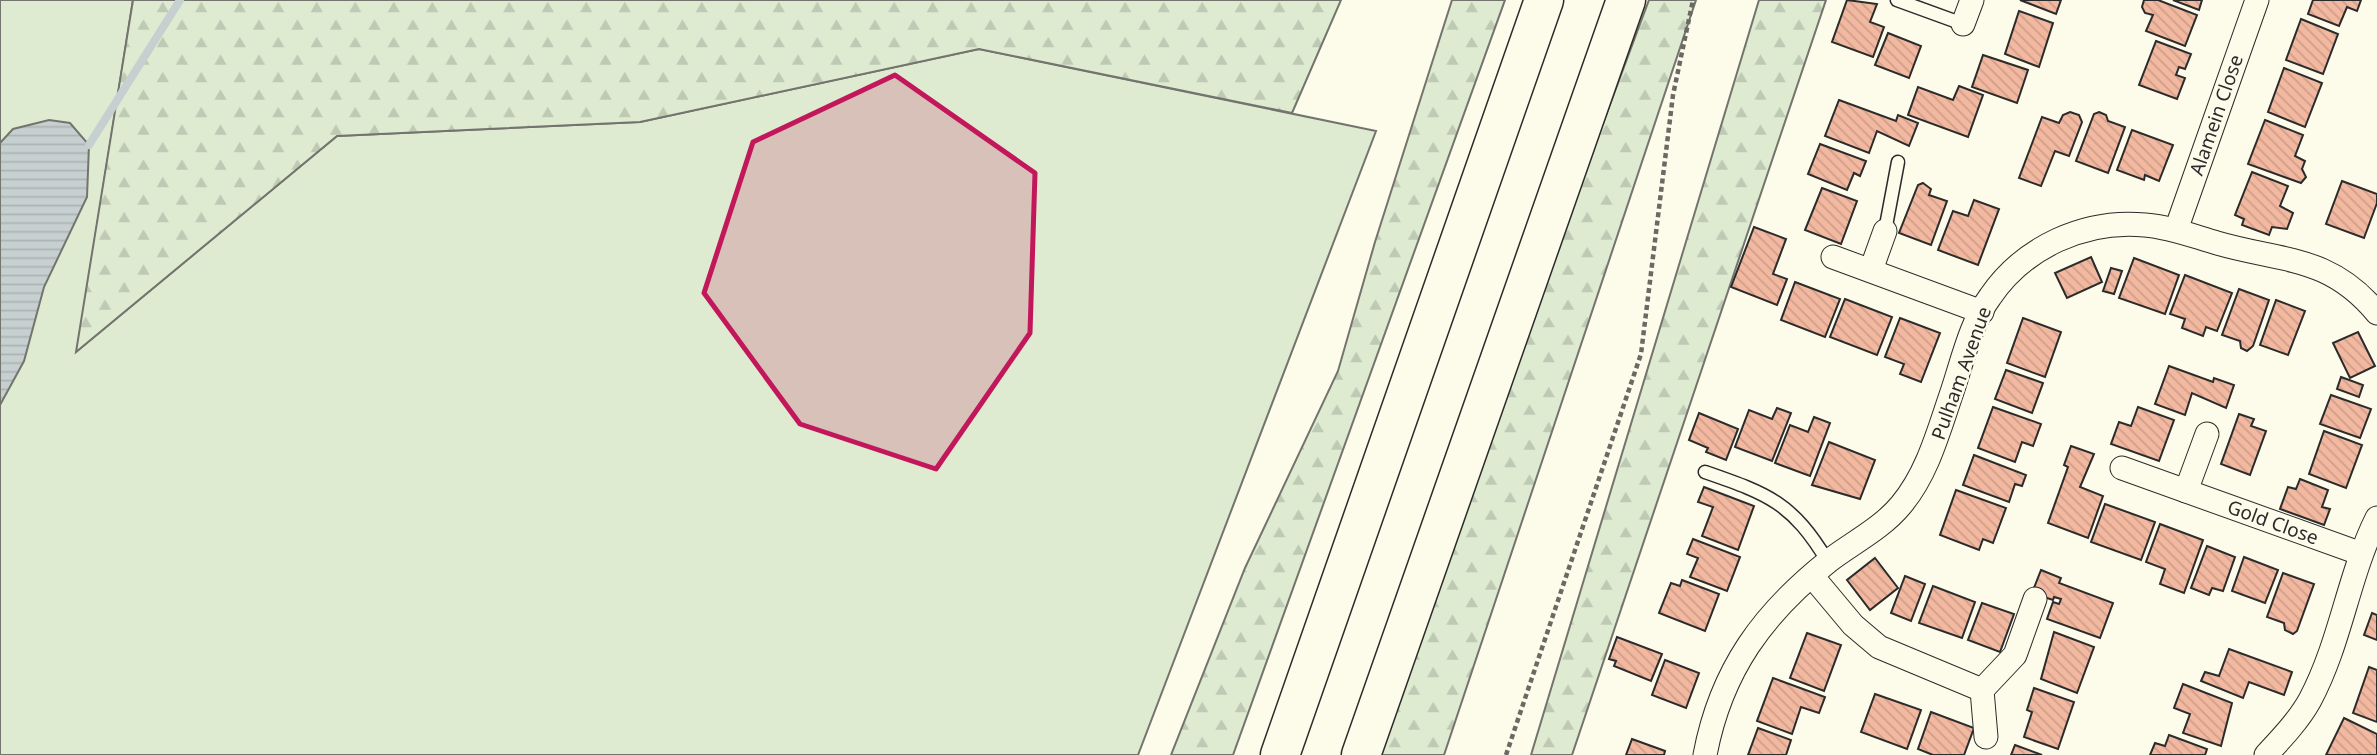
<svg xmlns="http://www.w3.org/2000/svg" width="2377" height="755" font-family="'Noto Sans',sans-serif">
<defs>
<pattern id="forest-firs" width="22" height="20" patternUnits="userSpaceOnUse" patternTransform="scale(1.75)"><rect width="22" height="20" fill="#deebd1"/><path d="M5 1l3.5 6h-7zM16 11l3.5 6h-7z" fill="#bfcab4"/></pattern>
<pattern id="water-rules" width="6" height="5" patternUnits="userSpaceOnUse" patternTransform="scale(1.75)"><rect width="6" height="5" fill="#c7d0d0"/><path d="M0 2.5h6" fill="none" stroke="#abb3b3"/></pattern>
<pattern id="building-back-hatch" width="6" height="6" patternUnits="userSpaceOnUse" patternTransform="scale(1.75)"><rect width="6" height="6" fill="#f2b8a0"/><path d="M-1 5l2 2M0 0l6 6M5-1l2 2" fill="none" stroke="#d09e8a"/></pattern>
</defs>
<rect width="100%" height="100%" fill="#fdfbea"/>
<polygon fill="#deebd1" stroke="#74746e" stroke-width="2" points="0,0 133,0 77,351 337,136 640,122 979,49 1376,131 1138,755 0,755"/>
<g fill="url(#forest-firs)" stroke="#74746e" stroke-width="2">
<polygon points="133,0 1341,0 1292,113 979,49 640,122 337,136 76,352"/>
<polygon points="1452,0 1505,0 1233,755 1171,755 1245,568 1338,371 1375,242"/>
<polygon points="1649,0 1696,0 1444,755 1378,755 1565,225"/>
<polygon points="1759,0 1826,0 1572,755 1531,755"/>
</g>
<polygon fill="url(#water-rules)" stroke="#74746e" stroke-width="2" points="49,120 70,123 89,145 87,197 44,287 24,361 0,405 0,143 13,129"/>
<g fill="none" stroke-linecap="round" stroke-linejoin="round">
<polyline stroke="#c7d0d0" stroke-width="8" points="89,145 180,0"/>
</g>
<g fill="url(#building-back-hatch)" stroke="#2b2b2b" stroke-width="2">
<polygon points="1847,0 1877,4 1870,22 1884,27 1873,57 1832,42"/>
<polygon points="2020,0 2061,0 2056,14"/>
<polygon points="2144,0 2158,0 2197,15 2185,46 2146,31 2153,15 2145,13 2142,7"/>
<polygon points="2173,0 2202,0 2199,10"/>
<polygon points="2313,0 2361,0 2357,11 2347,7 2339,26 2308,14"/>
<polygon points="2019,11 2053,23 2039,67 2005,54"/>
<polygon points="2301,19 2338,34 2323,74 2286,60"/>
<polygon points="1888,33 1921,46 1909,78 1875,65"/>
<polygon points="2156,41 2191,54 2185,69 2179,67 2176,75 2185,78 2177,99 2139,85"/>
<polygon points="1983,55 2028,70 2017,103 1972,87"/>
<polygon points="2284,68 2322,83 2305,127 2268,112"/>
<polygon points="1959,86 1983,95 1968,137 1908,115 1918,87 1953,100"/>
<polygon points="1839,100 1896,121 1898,115 1918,123 1909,146 1877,131 1869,153 1825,136"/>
<polygon points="2070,112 2079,115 2082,122 2069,156 2055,151 2041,186 2019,178 2042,117 2059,123 2063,115"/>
<polygon points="2099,112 2106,115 2108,121 2125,127 2108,173 2076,161 2094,114"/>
<polygon points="2265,120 2303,135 2295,156 2305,161 2302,169 2306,177 2301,183 2248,164"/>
<polygon points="2132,130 2173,145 2159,181 2145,175 2144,180 2117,170"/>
<polygon points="1820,144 1866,161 1860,176 1854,173 1847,190 1808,174"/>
<polygon points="2252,172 2288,186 2280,206 2293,213 2287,229 2272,227 2269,235 2242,225 2244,219 2235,215"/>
<polygon points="2342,181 2377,194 2377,203 2364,238 2326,224"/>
<polygon points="1923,183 1931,189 1929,195 1947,201 1931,245 1899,233 1918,185"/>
<polygon points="1822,188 1857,201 1841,244 1805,230"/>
<polygon points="1974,200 1999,209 1978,265 1938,250 1953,211 1968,216"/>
<polygon points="1754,227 1786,239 1773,274 1787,279 1777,305 1731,287"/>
<polygon points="2091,257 2102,282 2067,298 2055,273"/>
<polygon points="2134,258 2179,275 2165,314 2119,298"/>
<polygon points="2111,268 2122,271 2114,294 2103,291"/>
<polygon points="2185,275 2232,293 2217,331 2206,327 2203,336 2182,328 2185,319 2170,314"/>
<polygon points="1795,282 1840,299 1825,337 1781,320"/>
<polygon points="2239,289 2269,300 2253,346 2247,351 2241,348 2240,341 2222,335"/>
<polygon points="1845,299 1892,317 1877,355 1830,337"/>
<polygon points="2276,300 2305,311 2288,355 2260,345"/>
<polygon points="1900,318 1940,333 1921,382 1900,374 1904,364 1885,357"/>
<polygon points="2023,318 2061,332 2045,377 2007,363"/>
<polygon points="2358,332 2375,366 2350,378 2333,343"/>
<polygon points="2169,366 2213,382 2214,378 2234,385 2226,408 2192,393 2185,415 2155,404"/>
<polygon points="2006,370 2043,383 2032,413 1995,399"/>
<polygon points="2341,377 2363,385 2359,397 2337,389"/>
<polygon points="2331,395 2371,409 2360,438 2320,424"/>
<polygon points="1993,407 2041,424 2033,446 2022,442 2015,462 1978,448"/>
<polygon points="2138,407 2174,420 2159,461 2111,444 2119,422 2131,426"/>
<polygon points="1777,408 1791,413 1772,461 1735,447 1749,410 1772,419"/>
<polygon points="1699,413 1738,429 1726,460 1706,452 1708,448 1689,440"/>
<polygon points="2239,414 2254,419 2251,426 2266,431 2250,475 2221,464"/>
<polygon points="1814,417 1830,423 1810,476 1775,463 1790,425 1808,432"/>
<polygon points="2324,431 2362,445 2346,488 2309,474"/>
<polygon points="1829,442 1875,460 1860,499 1812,485"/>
<polygon points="2071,446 2094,454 2080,487 2103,496 2088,538 2048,523 2068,467 2064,465"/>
<polygon points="1974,455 2026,475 2022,486 2015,484 2009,502 1963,485"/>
<polygon points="2300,479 2328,490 2322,507 2330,509 2324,525 2280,509 2288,487 2296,489"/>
<polygon points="1704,487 1754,506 1738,550 1702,536 1713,507 1698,502"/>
<polygon points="1956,490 2006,508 1993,543 1983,539 1979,550 1940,535"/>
<polygon points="2105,504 2155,522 2141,560 2091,542"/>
<polygon points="2160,524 2203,540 2184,593 2160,584 2165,569 2146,562"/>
<polygon points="1693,539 1740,557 1727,591 1690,577 1698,558 1687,554"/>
<polygon points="2207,546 2235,557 2223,591 2212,588 2209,595 2191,588"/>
<polygon points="2244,557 2278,570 2265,603 2232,591"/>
<polygon points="1875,558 1898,588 1870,610 1847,580"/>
<polygon points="2041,570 2061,578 2059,583 2113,603 2100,638 2047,619 2053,602 2059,604 2061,599 2054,597 2053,600 2032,593"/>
<polygon points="2283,573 2314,584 2297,631 2293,634 2285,630 2284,623 2267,617"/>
<polygon points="1905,576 1925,584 1911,621 1891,613"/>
<polygon points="1682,580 1719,594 1705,631 1659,613 1671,583 1680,586"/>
<polygon points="1933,586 1975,602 1962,638 1919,623"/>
<polygon points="1982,603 2014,614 2000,652 1968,640"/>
<polygon points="2372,613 2377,615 2377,640 2364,635"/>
<polygon points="2054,632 2094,647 2077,693 2041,679"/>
<polygon points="1807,633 1841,645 1824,691 1790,678"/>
<polygon points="1617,637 1662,654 1651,681 1614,666 1616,661 1609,659"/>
<polygon points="2229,649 2292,672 2284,695 2249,682 2243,698 2201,681 2205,672 2219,676"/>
<polygon points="1665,660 1699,673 1686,708 1652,695"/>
<polygon points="2369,667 2377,670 2377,722 2353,713"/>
<polygon points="1773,678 1825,697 1819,713 1801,707 1792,734 1757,721"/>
<polygon points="2183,684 2232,703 2221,746 2183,733 2190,714 2174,708"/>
<polygon points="2034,688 2074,702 2058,749 2024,737 2032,712 2027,710"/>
<polygon points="1875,694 1921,710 1907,749 1861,732"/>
<polygon points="1931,712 1974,728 1964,755 1933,755 1918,749"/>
<polygon points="2344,718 2377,734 2377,755 2326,755"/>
<polygon points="1758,728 1791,740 1786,755 1748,755"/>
<polygon points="2169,735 2207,749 2205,755 2150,755 2155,743 2165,746"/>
<polygon points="1632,739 1665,751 1664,755 1626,755"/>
<polygon points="2015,745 2042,755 2011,755"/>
</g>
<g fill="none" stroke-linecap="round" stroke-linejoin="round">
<g stroke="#2b2b2b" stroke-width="15">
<g id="service">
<polyline points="1897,0 1963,24"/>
<polyline points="1885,231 1898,162"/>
<path d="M1705,472C1768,494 1792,502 1828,562"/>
</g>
</g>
<g stroke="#2b2b2b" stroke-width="25">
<g id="minor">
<polyline points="1963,24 1972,0"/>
<polyline points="2176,230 2257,0"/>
<polyline points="1833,257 1982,312"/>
<polyline points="1871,270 1885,231"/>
<polyline points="2122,468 2359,553"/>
<polyline points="2186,491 2207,434"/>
<polyline points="1812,576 1853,625 1879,647 1982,690"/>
<polyline points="1986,737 1982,690 2015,655 2035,599"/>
<path d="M1705,755C1721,670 1763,613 1830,560C1854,542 1882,528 1901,505C1927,474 1938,433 1951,395C1962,363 1970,324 1990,297C2024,247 2085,219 2145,225C2170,227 2193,236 2217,243C2282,262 2329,255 2377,313"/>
<path d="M2266,755C2281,739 2299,720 2310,700C2341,642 2348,576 2377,518"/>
</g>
</g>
<g stroke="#2b2b2b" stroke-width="41">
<g id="trunk">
<polyline points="1280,755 1544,0"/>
<polyline points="1361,755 1626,0"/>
</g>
</g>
<polyline stroke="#6a6964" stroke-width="4.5" stroke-dasharray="5 3.5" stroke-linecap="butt" points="1506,755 1641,354 1673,95 1693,0"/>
<use href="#service" stroke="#fdfbea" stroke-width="12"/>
<use href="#minor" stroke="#fdfbea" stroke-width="23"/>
<use href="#trunk" stroke="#fdfbea" stroke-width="38"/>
</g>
<path fill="#c2185b" fill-opacity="0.2" stroke="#c2185b" stroke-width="5" stroke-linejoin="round" d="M895,75L1035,173L1030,333L936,469L800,424L704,293L753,142Z"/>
<g text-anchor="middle" stroke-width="5" stroke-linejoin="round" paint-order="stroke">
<g font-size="19" fill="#2b2b2b" stroke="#fdfbea">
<text transform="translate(2216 115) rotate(-71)" y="7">Alamein Close</text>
<text transform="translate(1961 373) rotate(-70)" y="7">Pulham Avenue</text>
<text transform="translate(2273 522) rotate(20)" y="7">Gold Close</text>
</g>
</g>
</svg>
